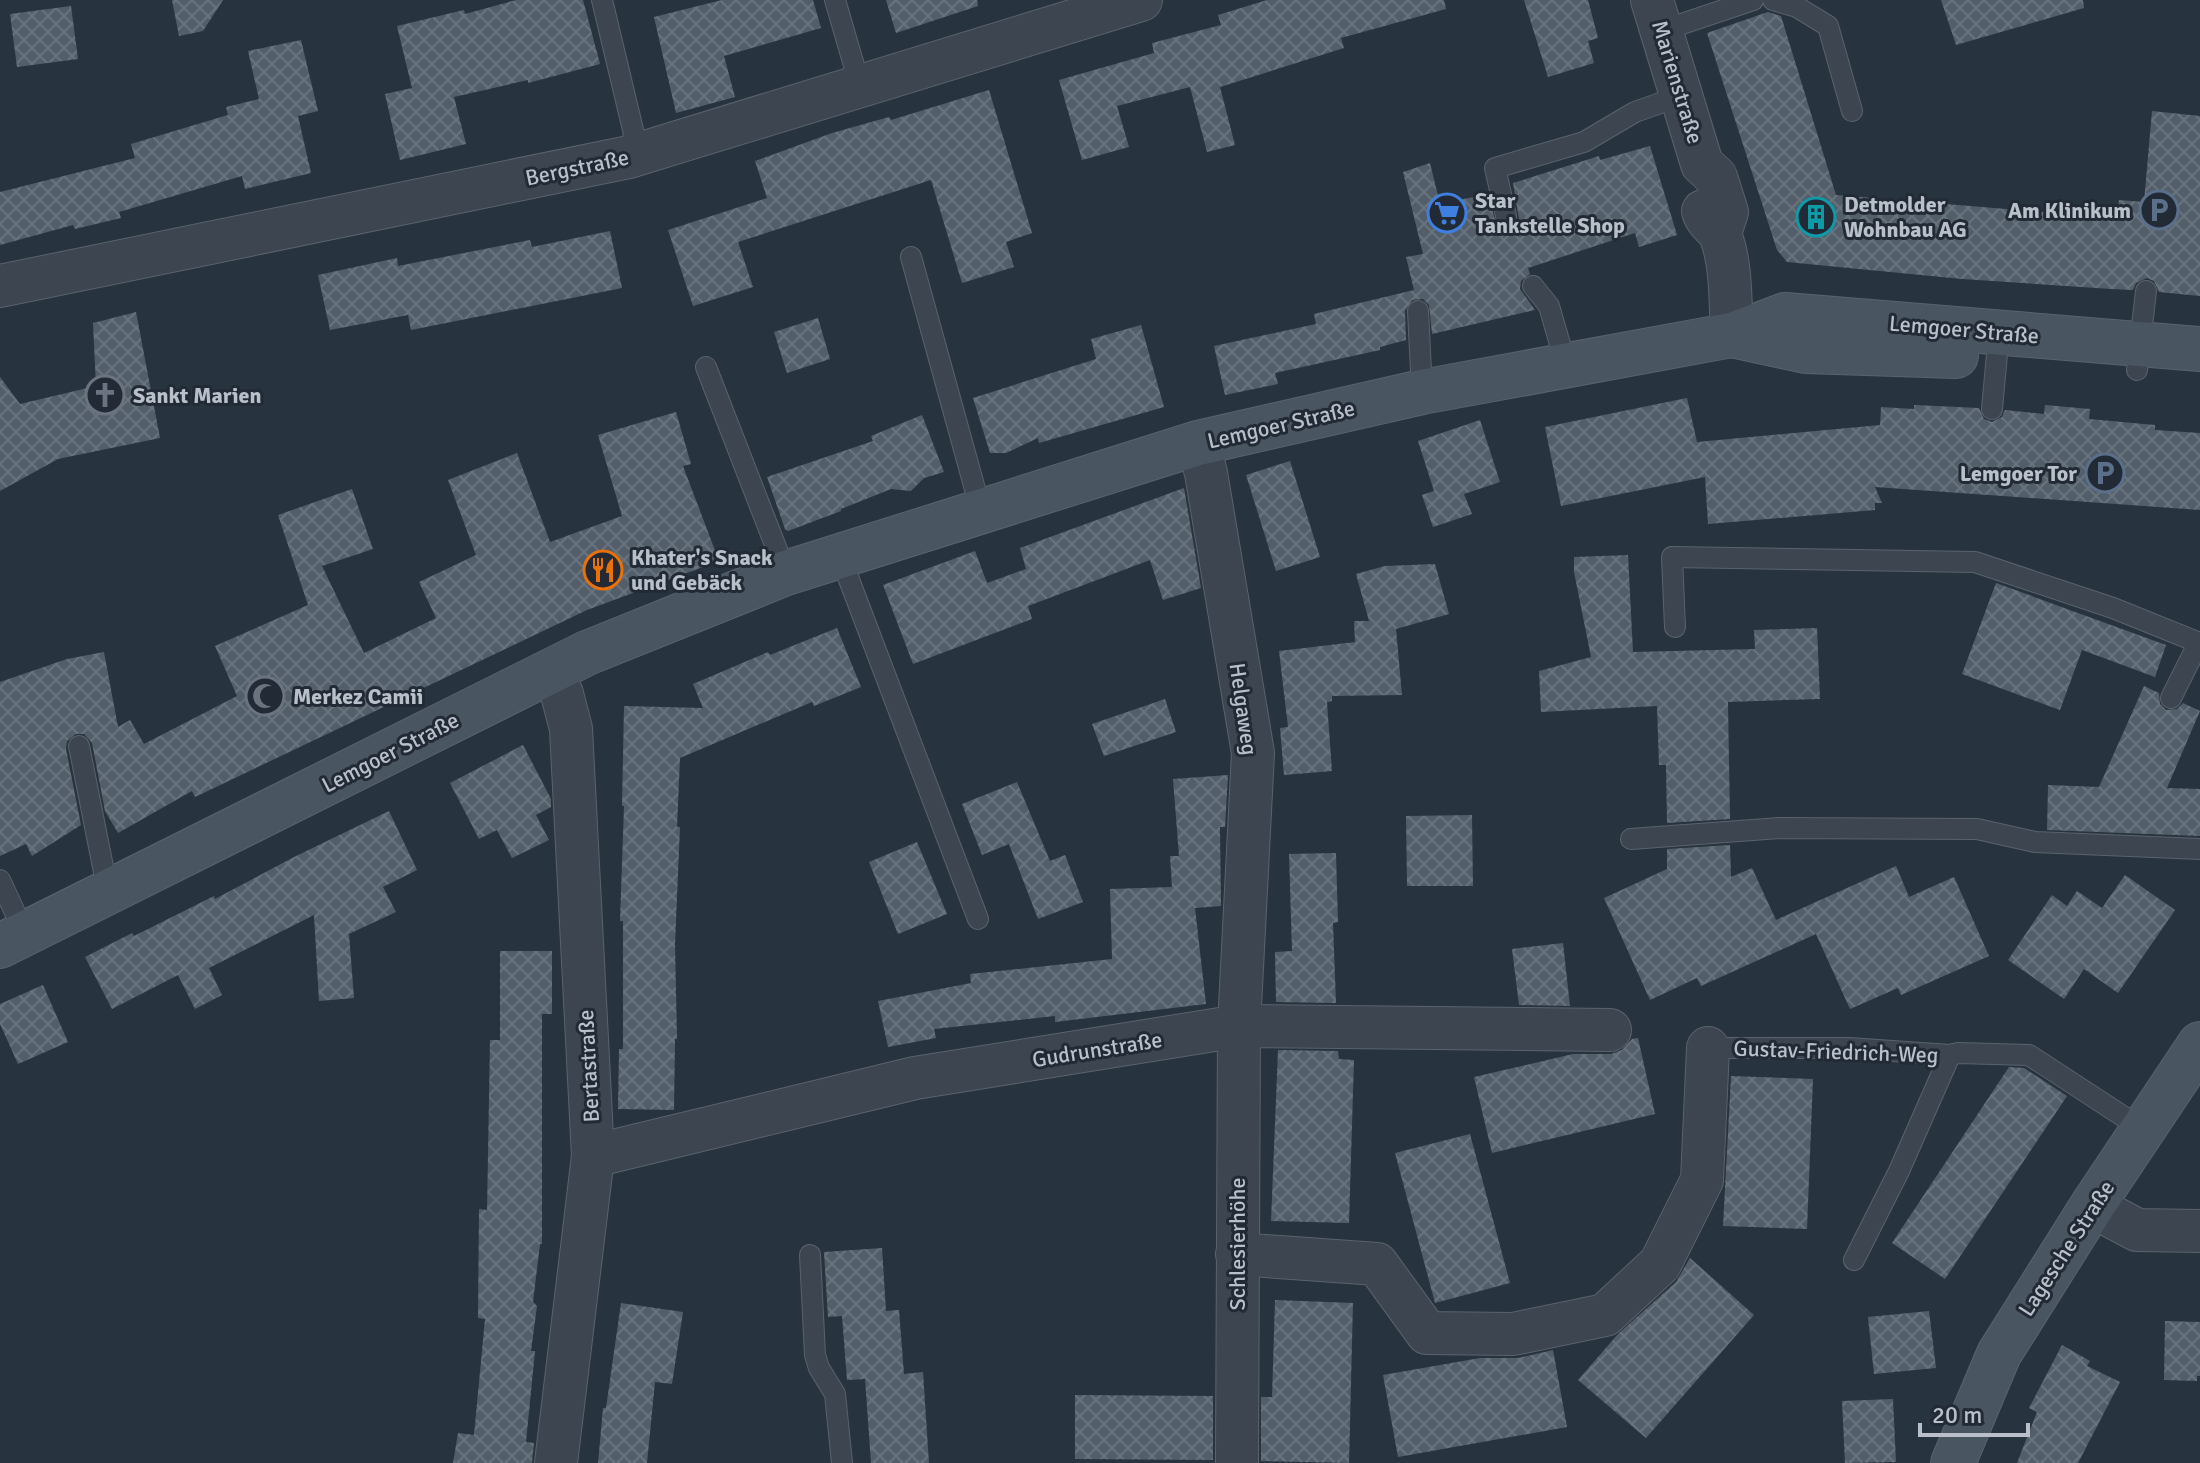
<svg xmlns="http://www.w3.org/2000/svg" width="2200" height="1463" font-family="Signika,sans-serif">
<defs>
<pattern id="building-cross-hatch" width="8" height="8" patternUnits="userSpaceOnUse" patternTransform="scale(2)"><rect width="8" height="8" fill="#525e6a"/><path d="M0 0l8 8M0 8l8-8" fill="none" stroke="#69737e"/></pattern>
</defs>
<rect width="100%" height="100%" fill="#283340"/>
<g fill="url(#building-cross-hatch)">
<polygon points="172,0 223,0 203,31 179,36"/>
<polygon points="516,0 583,0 600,64 528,83 528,80 454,97 466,144 400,160 385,94 412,88 397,26 464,10 465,14"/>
<polygon points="722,0 813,0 821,28 724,56 735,97 676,113 654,17"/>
<polygon points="886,0 977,0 978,6 896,33"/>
<polygon points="1267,0 1444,0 1446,9 1341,38 1344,48 1220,87 1235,145 1207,152 1190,87 1117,106 1129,147 1082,160 1059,80 1154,53 1152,43 1221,25 1218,15"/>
<polygon points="1524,0 1588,0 1598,38 1588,41 1594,63 1548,77"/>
<polygon points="1941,0 2083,0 2084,8 1956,45"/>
<polygon points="71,6 78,59 17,67 10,14"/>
<polygon points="1768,12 1781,16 1836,195 2117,218 2119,200 2144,202 2152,111 2200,116 2200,296 2159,292 2154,281 2147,278 2136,283 2133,290 2111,289 1962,279 1787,262 1777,250 1707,33"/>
<polygon points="301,40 318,111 298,116 311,173 245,189 242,176 119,212 121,218 75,229 73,225 0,245 0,192 135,158 131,144 228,115 226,107 259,99 248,51"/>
<polygon points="989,90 1032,233 1006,242 1014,267 962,283 931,180 738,242 753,287 693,306 668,230 767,198 755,161 832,133 889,117 891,120"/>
<polygon points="1650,146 1677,235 1639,247 1635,233 1528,268 1530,274 1521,281 1520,289 1535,310 1432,334 1429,305 1423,299 1412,300 1405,311 1406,340 1380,347 1380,350 1275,373 1278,384 1225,395 1214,346 1316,324 1314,314 1414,290 1406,257 1423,254 1403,172 1430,163 1440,204 1488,194 1496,224 1508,229 1514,226 1519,219 1513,183 1599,156 1600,160"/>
<polygon points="610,231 622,288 411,330 408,315 330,330 318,275 397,258 398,266 530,240 532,247"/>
<polygon points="136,312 160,438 58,459 0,491 0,377 20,404 96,386 93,323"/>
<polygon points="818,318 830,359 787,373 774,332"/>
<polygon points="1141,325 1164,407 1039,443 1038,438 1006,453 990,453 973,398 1096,359 1091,339"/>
<polygon points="1687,398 1697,442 1880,425 1881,407 1914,409 1914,405 1979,408 1984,419 1992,422 2002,417 2005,410 2044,414 2045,405 2090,409 2089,419 2155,425 2155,430 2200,433 2200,510 1875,487 1882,503 1875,503 1875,510 1708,524 1705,477 1561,506 1545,427"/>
<polygon points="676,412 691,464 683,466 719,561 587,610 195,797 192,791 118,833 105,811 92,743 84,734 76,734 67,741 66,749 81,825 32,856 26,844 0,856 0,682 67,659 104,652 118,727 130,720 144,744 237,696 215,646 308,605 278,515 352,489 373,549 322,566 364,653 436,618 419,582 476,555 448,480 517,453 550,542 622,516 598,435"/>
<polygon points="922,415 944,472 924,478 911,491 891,489 841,509 841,511 788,531 785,529 767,477 873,441 871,436"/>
<polygon points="1480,420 1500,482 1464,494 1472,514 1433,527 1422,495 1434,491 1418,441"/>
<polygon points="1290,461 1320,557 1276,571 1246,475"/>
<polygon points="1184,488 1201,588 1163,600 1150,560 1028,606 1032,619 913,664 883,585 975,551 987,583 1026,569 1020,548"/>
<polygon points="1628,555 1633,652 1755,649 1754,630 1817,628 1820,699 1728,702 1730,819 1667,823 1666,765 1659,765 1657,706 1541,712 1539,671 1591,657 1574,572 1574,557"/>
<polygon points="1435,564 1449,614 1396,629 1402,695 1332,696 1332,701 1327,702 1332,771 1284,775 1280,728 1288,727 1279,651 1355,642 1354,621 1369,621 1356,574 1385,566"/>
<polygon points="1996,583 2166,645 2155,677 2082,650 2060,710 1962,674"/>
<polygon points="837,628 861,687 814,706 812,702 680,758 677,827 680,827 675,944 677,1039 675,1039 674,1110 618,1109 619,1049 623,1049 623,921 620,921 624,806 622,806 624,706 703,708 693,684 768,652 770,655"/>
<polygon points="2144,686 2159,693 2160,704 2166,710 2177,709 2183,703 2200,711 2167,788 2200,789 2200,836 2047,830 2048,785 2099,787"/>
<polygon points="1165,699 1176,732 1104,756 1092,724"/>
<polygon points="523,745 551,799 551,807 536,815 549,840 512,858 497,830 479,839 450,783"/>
<polygon points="1228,775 1225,827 1220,827 1221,906 1195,908 1206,1004 1055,1022 1055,1016 934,1029 936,1038 888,1047 878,1001 971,983 970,974 1112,959 1110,889 1172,887 1170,856 1179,856 1173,779"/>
<polygon points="1017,782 1050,861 1065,855 1083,902 1038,919 1009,844 982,855 962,804"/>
<polygon points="389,811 417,870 383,887 396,912 349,934 354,998 319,1001 314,915 209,968 222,995 195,1009 178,975 112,1009 85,957 132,933 134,936 214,896 215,899 294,857"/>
<polygon points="1472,815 1473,886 1407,886 1406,816"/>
<polygon points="917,842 947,914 898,934 869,862"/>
<polygon points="1730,845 1731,877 1752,868 1776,920 1896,866 1909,897 1954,877 1989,956 1901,995 1898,988 1850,1009 1816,934 1701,986 1697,978 1650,1000 1604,898 1667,869 1667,849"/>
<polygon points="1336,853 1338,922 1333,923 1336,1003 1276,1002 1275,952 1292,951 1289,854"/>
<polygon points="2125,875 2175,910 2118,993 2084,969 2064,999 2008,960 2052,895 2067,906 2077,891 2102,908"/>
<polygon points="1563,943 1570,1006 1519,1005 1512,949"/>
<polygon points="500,951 552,951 552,1014 542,1014 542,1244 540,1244 533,1302 537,1306 531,1351 535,1351 526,1442 534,1443 532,1463 453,1463 458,1433 474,1435 485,1319 478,1318 479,1209 487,1210 490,1040 500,1040"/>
<polygon points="43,985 68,1042 18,1064 0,1024 0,1004"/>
<polygon points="1638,1038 1655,1114 1492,1153 1474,1077 1573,1054 1611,1054 1622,1050 1632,1039"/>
<polygon points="1278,1050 1338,1051 1339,1059 1354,1060 1349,1223 1271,1221"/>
<polygon points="2009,1067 2024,1068 2067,1096 1945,1279 1892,1243"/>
<polygon points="1731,1076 1813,1079 1807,1229 1723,1226"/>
<polygon points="1470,1134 1510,1283 1435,1303 1395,1153"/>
<polygon points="882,1248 886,1311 899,1310 904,1374 923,1372 929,1463 871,1463 865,1379 847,1380 842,1316 828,1317 824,1252"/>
<polygon points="1690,1258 1754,1315 1646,1438 1578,1380 1618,1334 1676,1282"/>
<polygon points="1275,1300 1353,1303 1349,1463 1261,1461 1261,1397 1272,1397"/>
<polygon points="621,1303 683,1312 672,1384 655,1382 647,1463 598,1463 603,1408 606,1408"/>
<polygon points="1929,1311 1936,1368 1874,1374 1868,1317"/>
<polygon points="2165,1321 2200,1322 2200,1376 2197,1376 2197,1381 2164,1380"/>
<polygon points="2062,1345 2090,1361 2087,1366 2120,1382 2078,1463 2017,1463 2037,1412 2029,1408"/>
<polygon points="1553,1350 1567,1427 1398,1457 1383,1375 1480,1358 1518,1358"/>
<polygon points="1075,1395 1213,1396 1213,1460 1075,1459"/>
<polygon points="1893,1399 1896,1462 1845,1463 1842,1401"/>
</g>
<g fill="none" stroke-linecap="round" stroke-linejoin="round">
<g stroke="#5a636d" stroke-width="22">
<g id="lane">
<polyline points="602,0 634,134 629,157"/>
<polyline points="835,0 860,86"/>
<polyline points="1773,0 1797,7 1828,26 1852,111"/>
<polyline points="1664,30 1753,0"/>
<polyline points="1506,216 1495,168 1584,142 1635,112 1683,95"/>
<polyline points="911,257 981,511"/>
<polyline points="1533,286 1549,306 1566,365"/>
<polyline points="1418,311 1422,392"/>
<polyline points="706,367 786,573"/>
<polyline points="2137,370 2146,291"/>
<polyline points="1992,409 1999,332"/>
<polyline points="840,556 978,919"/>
<polyline points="1675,627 1672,557 1975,562 2113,608 2200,643"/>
<polyline points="2171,698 2199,642"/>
<polyline points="79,746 108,892"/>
<polyline points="1631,839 1780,828 1977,829 2035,842 2200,849"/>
<polyline points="0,880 25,934"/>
<polyline points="1708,1048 1849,1048 1950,1055 1958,1053 2029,1055 2144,1130"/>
<polyline points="810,1255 815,1355 819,1368 835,1394 842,1463"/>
<polyline points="1854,1260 1899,1171 1950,1055"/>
</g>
</g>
<g stroke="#5a636d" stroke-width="44">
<g id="street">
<polyline points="1652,0 1702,164 1716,177 1727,212 1720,233"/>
<path d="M1703,211C1706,223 1717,227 1721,237C1732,266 1730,304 1732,335"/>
<polyline points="0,286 629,157 1141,0"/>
<polyline points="1198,443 1206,473 1253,753 1239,1026 1237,1463"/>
<polyline points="552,671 562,694 571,729 593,1156 556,1463"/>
<polyline points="593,1156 915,1078 1239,1026 1610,1030"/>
<polyline points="2092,1206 2137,1230 2200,1231"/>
<polyline points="1237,1254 1377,1264 1427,1333 1513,1334 1605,1315 1660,1264 1702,1180 1708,1048"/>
</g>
</g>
<g stroke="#5a636d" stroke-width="46">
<g id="secondary">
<polyline points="1732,335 1806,351 1956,356"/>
<polyline points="0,946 587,653 786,573 1198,443 1422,392 1732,335 1785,315 2200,349"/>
<polyline points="1953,1463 1999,1354 2092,1206 2200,1044"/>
</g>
</g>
<use href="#lane" stroke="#3c4550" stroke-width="20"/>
<use href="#street" stroke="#3c4550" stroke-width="42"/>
<use href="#secondary" stroke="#4a5562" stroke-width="44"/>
</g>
<defs>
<g id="parking-ring" transform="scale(2)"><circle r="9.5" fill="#212a35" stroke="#5c6f8a" stroke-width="1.5"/><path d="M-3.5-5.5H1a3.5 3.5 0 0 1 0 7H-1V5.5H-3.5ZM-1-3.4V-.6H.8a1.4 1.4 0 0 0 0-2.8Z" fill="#5c6f8a"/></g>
<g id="supermarket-ring" transform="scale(2)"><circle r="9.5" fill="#212a35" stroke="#3f7fe0" stroke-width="1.5"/><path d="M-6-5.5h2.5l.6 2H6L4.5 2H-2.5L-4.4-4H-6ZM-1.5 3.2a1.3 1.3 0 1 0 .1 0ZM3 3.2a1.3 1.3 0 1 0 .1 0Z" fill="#3f7fe0"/></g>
<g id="building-ring" transform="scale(2)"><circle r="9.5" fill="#212a35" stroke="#0f9aa8" stroke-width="1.5"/><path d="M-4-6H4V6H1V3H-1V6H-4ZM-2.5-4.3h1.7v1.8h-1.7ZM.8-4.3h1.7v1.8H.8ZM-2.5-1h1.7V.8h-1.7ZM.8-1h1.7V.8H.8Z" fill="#0f9aa8"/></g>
<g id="church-ring" transform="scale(2)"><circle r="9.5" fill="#212a35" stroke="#6b7280" stroke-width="1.5"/><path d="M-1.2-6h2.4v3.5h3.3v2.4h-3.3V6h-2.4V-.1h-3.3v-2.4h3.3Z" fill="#6b7280"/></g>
<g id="restaurant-ring" transform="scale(2)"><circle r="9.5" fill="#212a35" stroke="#e8710a" stroke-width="1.5"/><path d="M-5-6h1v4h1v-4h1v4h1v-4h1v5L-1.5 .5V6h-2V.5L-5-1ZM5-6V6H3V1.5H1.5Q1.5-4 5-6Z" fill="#e8710a"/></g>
<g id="mosque-ring" transform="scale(2)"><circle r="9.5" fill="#212a35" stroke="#6b7280" stroke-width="1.5"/><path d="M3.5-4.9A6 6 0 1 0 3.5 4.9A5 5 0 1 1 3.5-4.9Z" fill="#6b7280"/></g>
</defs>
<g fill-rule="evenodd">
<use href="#parking-ring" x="2159" y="210"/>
<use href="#supermarket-ring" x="1447" y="213"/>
<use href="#building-ring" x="1816" y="217"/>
<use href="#church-ring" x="105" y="395"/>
<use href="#parking-ring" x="2105" y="473"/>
<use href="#restaurant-ring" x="603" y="570"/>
<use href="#mosque-ring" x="265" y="696"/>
</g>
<g text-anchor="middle" stroke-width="6" stroke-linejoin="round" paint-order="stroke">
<g font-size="22" fill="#b9c0ca" stroke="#212a35">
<text transform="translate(1678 82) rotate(73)" y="8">Marienstraße</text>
<text transform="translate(577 167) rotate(-12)" y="8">Bergstraße</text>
<text transform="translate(1964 329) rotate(5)" y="8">Lemgoer Straße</text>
<text transform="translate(1281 424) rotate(-13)" y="8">Lemgoer Straße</text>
<text transform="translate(1244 709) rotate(82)" y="8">Helgaweg</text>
<text transform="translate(390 752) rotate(-27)" y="8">Lemgoer Straße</text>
<text transform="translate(1097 1049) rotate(-9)" y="8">Gudrunstraße</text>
<text transform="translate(1836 1051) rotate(2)" y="8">Gustav-Friedrich-Weg</text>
<text transform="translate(588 1066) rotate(-93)" y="8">Bertastraße</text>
<text transform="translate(1237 1244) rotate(-90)" y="8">Schlesierhöhe</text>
<text transform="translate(2066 1248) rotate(-57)" y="8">Lagesche Straße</text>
</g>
<g font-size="22" font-weight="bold" fill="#b9c0ca" stroke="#212a35" text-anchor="start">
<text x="1475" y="208">Star<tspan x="1475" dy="25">Tankstelle Shop</tspan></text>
<text x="1844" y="212">Detmolder<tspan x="1844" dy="25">Wohnbau AG</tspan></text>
<text x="2131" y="218" text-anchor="end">Am Klinikum</text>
<text x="133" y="403">Sankt Marien</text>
<text x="2077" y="481" text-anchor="end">Lemgoer Tor</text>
<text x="631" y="565">Khater's Snack<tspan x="631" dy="25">und Gebäck</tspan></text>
<text x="293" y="704">Merkez Camii</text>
</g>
</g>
<path d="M1920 1423v12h108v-12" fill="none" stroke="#b9c0ca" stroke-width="4"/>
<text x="1932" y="1423" font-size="24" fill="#b9c0ca" stroke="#212a35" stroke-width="6" paint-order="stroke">20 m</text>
</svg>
